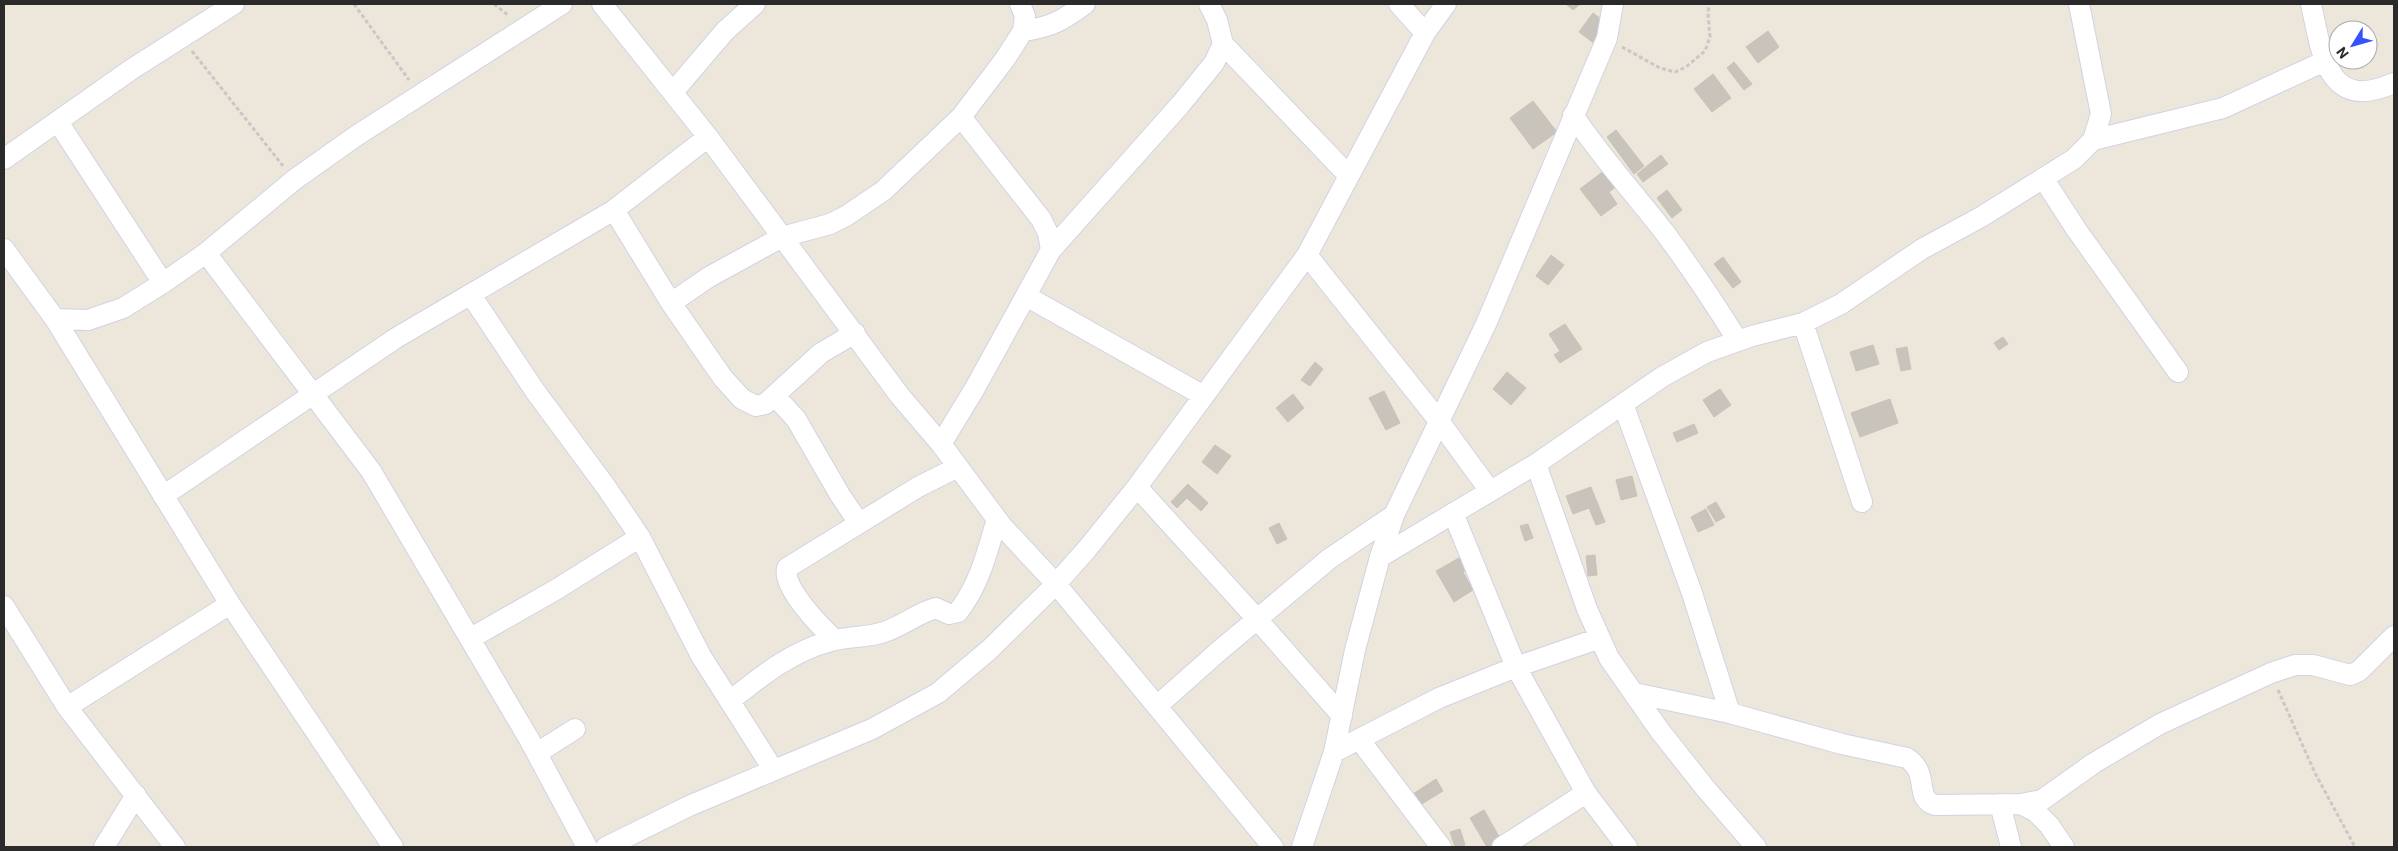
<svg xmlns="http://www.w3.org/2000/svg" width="2398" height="851" font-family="Roboto,sans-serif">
	<rect width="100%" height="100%" fill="#ede6db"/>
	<!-- building -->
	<path fill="#c8c3bb" stroke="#c9c2b5" d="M1566,4H1580L1573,10Z
		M1593,13L1609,25L1595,44L1579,32Z
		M1768,31L1779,47L1758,63L1746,47Z
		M1734,62L1752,84L1744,90L1727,68Z
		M1713,74L1731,98L1712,112L1694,89Z
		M1533,101L1557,132L1533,149L1510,118Z
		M1616,130L1644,166L1634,174L1607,137Z
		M1661,155L1668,164L1643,182L1637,174Z
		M1605,170L1617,186L1609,192L1617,204L1601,216L1580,189Z
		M1667,190L1682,210L1672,218L1657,198Z
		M1551,255L1564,265L1548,285L1536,276Z
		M1723,257L1741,282L1733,288L1714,264Z
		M1565,324L1582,349L1560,363L1554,355L1560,351L1549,334Z
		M2003,337L2008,344L1999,350L1994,343Z
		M1873,345L1879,364L1856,371L1850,352Z
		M1907,347L1911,369L1901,371L1896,349Z
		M1315,362L1323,369L1310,386L1301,380Z
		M1507,372L1526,388L1511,405L1493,389Z
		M1720,389L1731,405L1714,417L1703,400Z
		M1384,391L1400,423L1386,430L1369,398Z
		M1293,394L1304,408L1288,422L1276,408Z
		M1890,399L1898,423L1860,437L1851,413Z
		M1694,424L1698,433L1677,442L1673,433Z
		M1215,445L1231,456L1217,474L1202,462Z
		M1632,476L1637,496L1621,500L1616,480Z
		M1188,484L1208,503L1201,511L1187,498L1177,508L1171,502Z
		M1591,487L1605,522L1596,525L1589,508L1573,514L1566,496Z
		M1716,502L1725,517L1716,522L1707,507Z
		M1706,509L1714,525L1698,532L1691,517Z
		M1279,523L1287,539L1277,544L1269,528Z
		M1528,524L1533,538L1525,541L1520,526Z
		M1595,555L1597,575L1588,576L1586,556Z
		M1459,558L1466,570L1463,572L1473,590L1454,602L1436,571Z
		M1436,779L1443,791L1420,805L1413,794Z
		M1484,810L1501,840L1489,847H1487L1470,818Z
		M1460,829L1465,845L1455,847L1450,832Z"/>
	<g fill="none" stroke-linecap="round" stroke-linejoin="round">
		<!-- minor casing -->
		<g stroke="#d0d3e4" stroke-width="22">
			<path id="minor" d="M602,4L708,137L900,396L941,444L1002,526L1056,584L1273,847
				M1399,4L1425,33
				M2311,4C2322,54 2327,113 2394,83
				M1023,31C1051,27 1062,21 1085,4
				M1223,44L1349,176
				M673,92L725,31L755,4
				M1573,115C1601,157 1634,193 1665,233C1691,268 1715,304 1738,341
				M961,117L1041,219L1048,233L1051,250
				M58,122L163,283
				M2093,140L2223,108L2325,61
				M4,159L132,69L234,4
				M2043,178L2076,229L2178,372
				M614,210L671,303L723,378L742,399L756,406L765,404L821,353L855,333
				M4,249L55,319L230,604L393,847
				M206,253L371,471L529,739L587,847
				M1307,255L1439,421L1490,491
				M471,295L535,391L606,487L640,537L701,656L773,769
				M1026,296L1204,396
				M671,303L709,277L782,237L830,224L846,216L883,191L961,117L1005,59L1023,31L1025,16L1020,4
				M55,319L88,320L123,308L163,283L206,253L294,180L356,136L562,4
				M1803,323L1862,502
				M775,396L796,419L840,495L859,523
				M1623,404L1692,593L1730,713
				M941,444L975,388L1051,250L1180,105L1214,63L1223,44L1217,20L1209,4
				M1536,464L1587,609L1609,658L1660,731L1706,789L1756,847
				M1137,487L1257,619L1342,716
				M163,496L396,338L614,210L708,137
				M1453,513L1516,667L1586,793L1627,847
				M1380,557L1536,464L1662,377L1707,352L1752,336L1803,323L1841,304L1922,249L1981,217L2074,159L2093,140L2101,114L2079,4
				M4,606L67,707L175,847
				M471,638L557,589L640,537
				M835,640C821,627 782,588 787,568L918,487L958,467
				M1634,693L1730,713L1842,744L1907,758C1931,774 1913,798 1935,805L2021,804L2036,812L2049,825L2064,847
				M730,701C761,676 792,651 831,641C849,636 867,638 884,632C903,626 917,613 936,608L949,614L958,612C980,584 987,552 997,519
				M1157,706L1219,651L1329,559L1394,515
				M67,707L230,604
				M1359,739L1441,847
				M1334,752L1439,698L1516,667L1600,638
				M537,753L575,729
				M2000,804L2011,847
				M2021,804L2042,800L2094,763L2160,724L2271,673L2295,665H2313L2350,675L2359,671L2394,636
				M104,847L136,795
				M606,847L689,806L872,729L938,693L989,650L1056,584L1087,549L1137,487L1307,255L1425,33L1446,4
				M1302,847L1334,752L1355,650L1380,557L1394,515L1486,324L1607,38L1613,4
				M1502,847L1586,793"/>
		</g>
		<!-- path -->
		<path stroke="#c8c8c8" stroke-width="3" stroke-dasharray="4 2.5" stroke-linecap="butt" d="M354,4L409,80
			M494,4L509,16
			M1622,47L1660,68L1675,72L1686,67L1705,51L1710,37L1708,14L1709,4
			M192,51L283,166
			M2278,690L2315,773L2355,847"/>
		<!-- minor -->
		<use href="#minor" stroke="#fff" stroke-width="20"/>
	</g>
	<!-- border -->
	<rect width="2398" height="851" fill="none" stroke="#2a2a2a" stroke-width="10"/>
	<!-- north arrow -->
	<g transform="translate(2353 45) rotate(233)"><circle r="24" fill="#ffffff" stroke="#aaaaaa"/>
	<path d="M0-4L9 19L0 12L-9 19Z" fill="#3652ff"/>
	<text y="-8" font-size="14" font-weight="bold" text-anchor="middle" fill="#2a2a2a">N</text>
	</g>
</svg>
